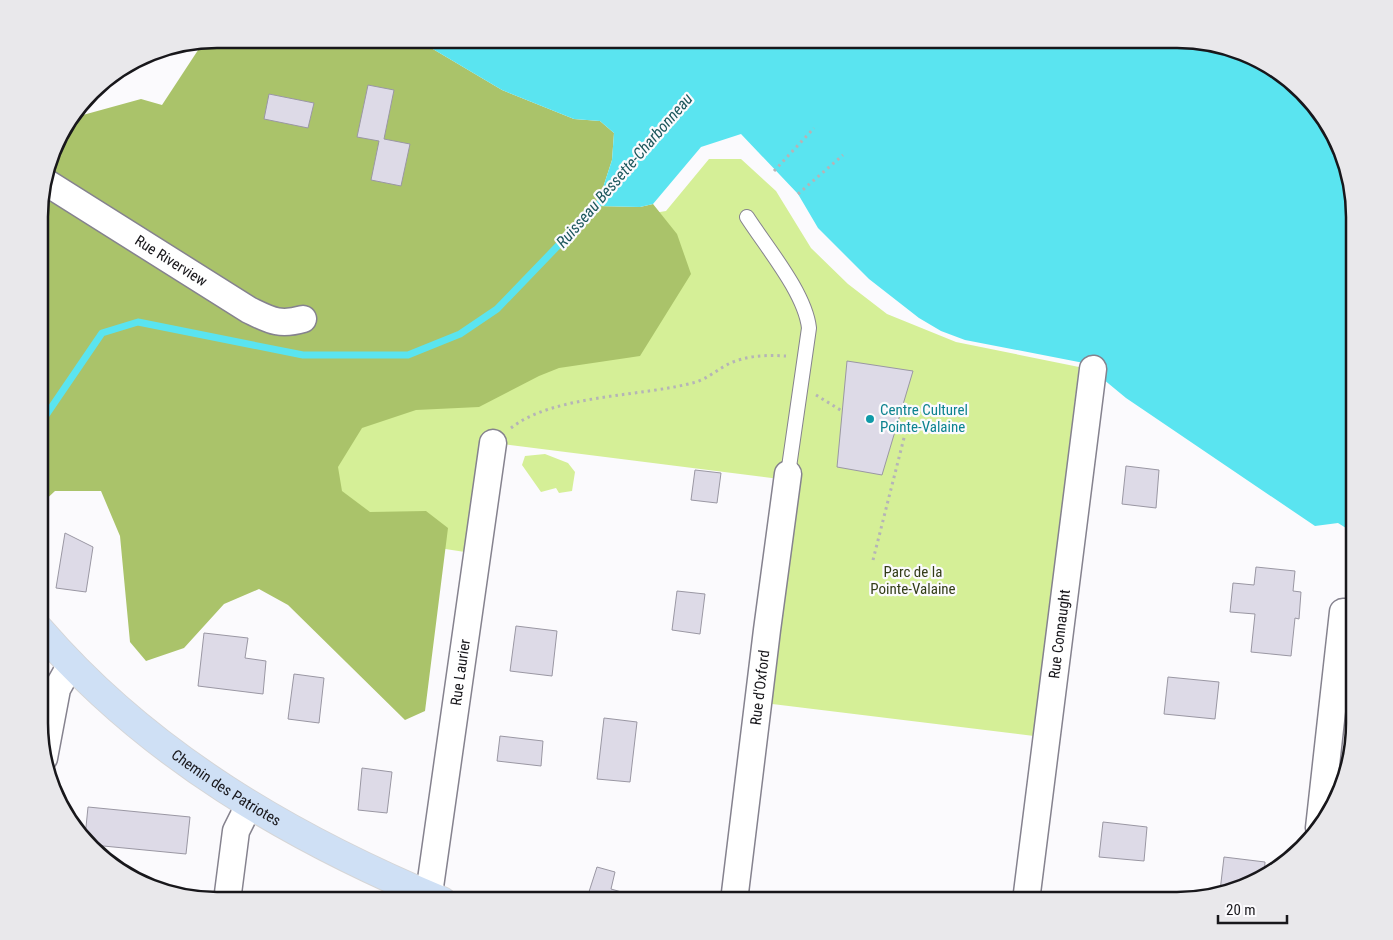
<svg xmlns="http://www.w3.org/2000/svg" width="1393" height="940" font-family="'Roboto Condensed',sans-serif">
	<rect width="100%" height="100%" fill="#fbfafd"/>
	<!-- green -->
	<path fill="#d5ef97" d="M709,159H741L776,191L811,248L848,284L887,314L956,342L1079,367L1034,736L756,702L787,480L494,443L478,554L341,533L306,524L340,368L604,221L666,211Z
		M545,454L568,463L575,472L572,491L559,493L556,488L541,492L522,465L525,456Z"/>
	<!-- forest -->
	<path fill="#aac36a" d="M217,39H416L502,90L574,119L600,121L614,133L612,160L597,206L640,207L653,204L677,234L691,274L640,356L559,368L539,376L479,407L416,410L362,428L338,467L342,491L370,512L426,511L448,528L425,711L405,720L288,605L259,589L224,604L184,648L146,661L130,642L120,536L101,491H55L40,505V194L57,138L72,118L141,99L162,105L204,41Z"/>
	<!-- water -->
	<path fill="#5ae4f0" d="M416,39H1177L1233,48L1275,69L1331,128L1354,205V533L1338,523L1315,526L1126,398L1103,379L1089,364L965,340L941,331L919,318L869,279L818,228L798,194L741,134L701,147L653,204L640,207L597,206L612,160L614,133L600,121L574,119L502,90Z"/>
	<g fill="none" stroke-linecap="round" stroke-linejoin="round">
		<!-- stream -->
		<path stroke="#5ae4f0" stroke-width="7" d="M40,424L102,333L138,322L303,355H408L460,334L497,309L603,199"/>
	</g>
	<!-- building -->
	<path fill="#dddae7" stroke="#9a97a3" d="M368,85L394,90L384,139L410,144L401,186L371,180L379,141L357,137Z
		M269,94L314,103L308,128L264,119Z
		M847,361L913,371L882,475L837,467Z
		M1126,466L1159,470L1156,508L1122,504Z
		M695,470L721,473L717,503L691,500Z
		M65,533L93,547L86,592L56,588Z
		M1256,567L1295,571L1293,591L1301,592L1299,619L1295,618L1291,656L1251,652L1255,614L1230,612L1233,583L1254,585Z
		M677,591L705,594L700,634L672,630Z
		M516,626L557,631L552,676L510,671Z
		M204,633L248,638L245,658L266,661L263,694L198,686Z
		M294,674L324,678L319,723L288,719Z
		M1168,677L1219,682L1215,719L1164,714Z
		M604,718L637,722L630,782L597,779Z
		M500,736L543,741L541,766L497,761Z
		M362,768L392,772L387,813L358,810Z
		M88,807L190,817L186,854L93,845L85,837Z
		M1103,822L1147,827L1144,861L1099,857Z
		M1224,857L1265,862L1264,878L1220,891Z
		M597,867L615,872L611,889L625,893L623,901H586Z
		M1093,892L1122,895L1121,901H1092Z
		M671,894L695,900L694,901H669Z"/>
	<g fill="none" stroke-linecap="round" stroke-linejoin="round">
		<!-- lane casing -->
		<g stroke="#85828e" stroke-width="16">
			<path id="lane" d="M747,217C767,248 805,293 809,328L788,474"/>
		</g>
		<!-- street casing -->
		<g stroke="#85828e" stroke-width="29">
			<g id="street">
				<path id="s1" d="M44,181L249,310C270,320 279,326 303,319"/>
				<path d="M44,758L57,689L71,664"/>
				<path d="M1319,828L1343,612"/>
				<path d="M227,901L236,831L249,805"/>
				<path id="s2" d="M428,901L493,443"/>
				<path id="s3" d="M734,901L767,630L788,474"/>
				<path id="s4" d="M1026,901L1093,369"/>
			</g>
		</g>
		<!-- primary casing -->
		<g stroke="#d5d5d6" stroke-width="30">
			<g id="primary">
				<path id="s5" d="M40,630C148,755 291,838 442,901"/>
			</g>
		</g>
		<!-- path -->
		<path stroke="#b5b4b7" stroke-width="3" stroke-dasharray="2.5 4" stroke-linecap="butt" d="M774,171L814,128
			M798,194L843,155
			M816,395L842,411
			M511,428C554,394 643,397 696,382C709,378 720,367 733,362C751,355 768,355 786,356
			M873,560L906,430L896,427"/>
		<!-- lane -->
		<use href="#lane" stroke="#fff" stroke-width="14"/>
		<!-- street -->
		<use href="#street" stroke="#fff" stroke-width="26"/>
		<!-- primary -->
		<use href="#primary" stroke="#cfe0f5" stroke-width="28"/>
	</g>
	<!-- markers -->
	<circle fill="#0f9aa8" stroke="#fbfafd" stroke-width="2" cx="870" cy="419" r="5"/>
	<g text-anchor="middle" stroke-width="4.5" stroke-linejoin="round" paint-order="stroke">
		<!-- street labels -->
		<g font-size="15" fill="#18171b" stroke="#fbfafd">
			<text dy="5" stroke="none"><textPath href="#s1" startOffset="150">Rue Riverview</textPath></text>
			<text dy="5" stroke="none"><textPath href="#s4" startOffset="269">Rue Connaught</textPath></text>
			<text dy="5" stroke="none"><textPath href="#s2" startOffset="231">Rue Laurier</textPath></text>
			<text dy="5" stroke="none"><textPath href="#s3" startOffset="215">Rue d'Oxford</textPath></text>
			<text dy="5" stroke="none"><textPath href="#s5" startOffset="245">Chemin des Patriotes</textPath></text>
		</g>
		<!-- culture labels -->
		<g font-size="15" fill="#0d838f" stroke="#fbfafd" text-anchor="start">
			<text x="880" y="415">Centre Culturel<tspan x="880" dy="17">Pointe-Valaine</tspan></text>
		</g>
		<!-- park labels -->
		<g font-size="15" fill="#333d18" stroke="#fbfafd">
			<text x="913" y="577">Parc de la<tspan x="913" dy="17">Pointe-Valaine</tspan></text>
		</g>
		<!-- water labels -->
		<g font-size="16" font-style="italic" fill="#1d575c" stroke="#fbfafd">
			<text transform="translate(624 170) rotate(-49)" y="6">Ruisseau Bessette-Charbonneau</text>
		</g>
	</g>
	<!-- crop -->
	<path d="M0 0H1393V940H0ZM217 48H1177A169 169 0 0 1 1346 217V723A169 169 0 0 1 1177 892H217A169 169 0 0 1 48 723V217A169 169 0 0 1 217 48Z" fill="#e9e8eb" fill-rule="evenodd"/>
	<path fill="none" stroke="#18171b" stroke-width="2.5" d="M217 48H1177A169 169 0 0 1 1346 217V723A169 169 0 0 1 1177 892H217A169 169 0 0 1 48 723V217A169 169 0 0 1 217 48Z"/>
	<!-- scale -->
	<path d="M1218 915v8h69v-8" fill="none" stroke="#18171b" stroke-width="2.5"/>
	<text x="1226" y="915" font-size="15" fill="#18171b" stroke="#fbfafd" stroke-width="4" paint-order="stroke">20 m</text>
</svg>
